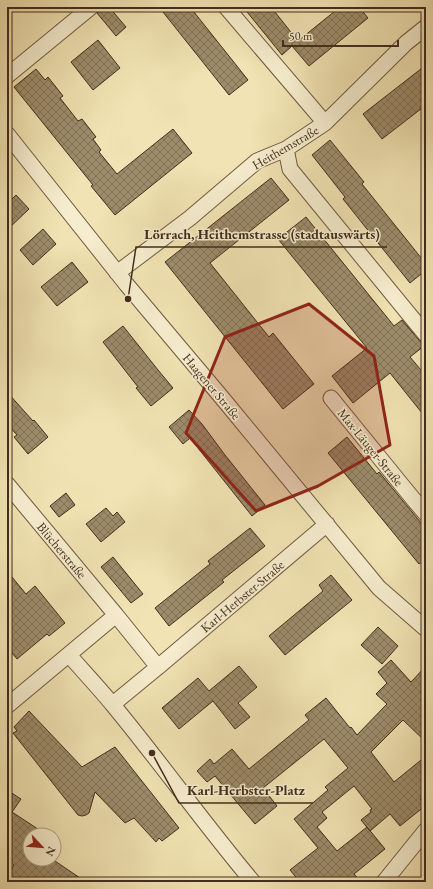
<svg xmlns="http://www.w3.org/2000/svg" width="433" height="889" font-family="'EB Garamond',serif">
	<defs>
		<pattern id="building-cross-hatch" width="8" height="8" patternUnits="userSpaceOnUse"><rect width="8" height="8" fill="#9d8c6b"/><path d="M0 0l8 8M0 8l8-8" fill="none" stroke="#827357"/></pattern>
	</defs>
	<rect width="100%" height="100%" fill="#f1e3b3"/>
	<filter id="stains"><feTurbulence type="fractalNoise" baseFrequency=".005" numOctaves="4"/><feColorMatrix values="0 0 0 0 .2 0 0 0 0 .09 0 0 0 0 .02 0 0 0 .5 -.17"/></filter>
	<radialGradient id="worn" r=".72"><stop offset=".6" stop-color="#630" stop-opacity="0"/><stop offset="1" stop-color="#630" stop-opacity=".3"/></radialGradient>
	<!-- building -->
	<path fill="url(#building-cross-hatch)" stroke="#422d1c" d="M100,7H109L126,27L116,36L97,13L99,11Z
		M159,7H190L248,80L229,95Z
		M243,7H271L298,41L340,7H359L368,18L309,66L292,46L282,55Z
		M98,40L120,68L93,90L71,62Z
		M426,65V105L382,139L363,114Z
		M36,69L45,80L48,77L63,96L60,98L78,121L82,119L96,137L93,139L101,150L99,152L117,174L173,129L192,153L115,215L91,186L93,185L14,87Z
		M330,140L364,182L362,184L426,264V270L410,283L343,199L345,197L312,155Z
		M271,178L289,200L210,263L269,337L273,333L314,384L283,409L165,262Z
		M16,195L29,209L7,230V204Z
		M306,217L394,326L402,320L424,346L410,357L426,376V418L390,373L353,403L332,376L367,348L278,239Z
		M43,229L56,244L33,265L20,250Z
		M72,262L88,282L57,306L41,287Z
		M123,326L158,370L173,388L151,406L136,388L138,387L103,342Z
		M7,392L33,421L34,420L48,437L28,454L14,437L17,435L7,424Z
		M189,410L202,424L225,455L265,505L252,516L190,438L183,444L169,427Z
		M347,437L377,474L379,472L426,529V559L419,564L328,453Z
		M66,493L75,505L59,517L50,506Z
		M106,508L113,516L117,512L125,522L101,542L86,524Z
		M250,528L265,546L222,580L224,582L169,626L155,608L210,564L208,561Z
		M113,557L143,594L131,603L101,567Z
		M7,571L26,594L35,586L65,623L49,636L47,634L17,659L7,647Z
		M331,575L352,600L285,655L269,636L323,591L319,585Z
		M378,627L398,646L382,664L361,645Z
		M391,660L411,682L426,666V742L403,720L371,752L394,782L426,756V794L420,799L425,806L400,826L390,814L370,831L361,820L371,812L370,810L372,809L354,786L322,812L327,818L317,827L337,851L367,827L385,849L354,874L361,882H300L290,870L318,848L294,819L328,790L325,787L348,768L324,739L263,788L277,806L255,824L215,776L207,782L197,771L210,759L214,764L232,749L249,769L309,720L305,715L326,698L350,728L351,727L357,735L387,704L376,694L387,683L378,672Z
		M239,666L257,687L238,703L250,717L235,729L213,701L179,729L162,708L198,678L209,691Z
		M29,711L82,767L115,747L179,828L162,841L159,838L156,842L134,818L125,823L95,792L89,813L86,815L82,816L78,815L13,733L17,731L14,727Z
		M7,790L21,799L12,812L47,835H30V859H52L86,882H16L7,876L14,865L7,860Z"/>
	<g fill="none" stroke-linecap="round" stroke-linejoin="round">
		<!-- minor casing -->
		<g stroke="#6e5a42" stroke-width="17">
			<path id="minor" d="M226,7L325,123
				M7,76L91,7
				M7,134L127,285L223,399L379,588L426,629
				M286,149L290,169L426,335
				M117,273L190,218L257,161L286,149L325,123L406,43L426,27
				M331,398L414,500L426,514
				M7,484L116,615
				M69,655C84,672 99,688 113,705C161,763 205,825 253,882
				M158,667L327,524
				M7,706L116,615L158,667L113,704
				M384,882L426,830"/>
		</g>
		<!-- minor -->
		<use href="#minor" stroke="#f6edce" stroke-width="15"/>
	</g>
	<!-- marked area -->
	<path fill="#8f2418" fill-opacity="0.2" stroke="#8f2418" stroke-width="3" stroke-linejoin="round" d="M309,304L374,356L390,445L318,486L256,511L186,433L225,337Z"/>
	<g text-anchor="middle" stroke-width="3" stroke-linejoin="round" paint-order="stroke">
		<!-- street labels -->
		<g font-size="13" fill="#422d1c" stroke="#f6edce">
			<text transform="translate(285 147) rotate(-30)" y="5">Heithemstraße</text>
			<text transform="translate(212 386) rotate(50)" y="5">Haagener Straße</text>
			<text transform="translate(371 447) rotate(51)" y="5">Max-Läuger-Straße</text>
			<text transform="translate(62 550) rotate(50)" y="5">Blücherstraße</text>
			<text transform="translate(242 596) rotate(-40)" y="5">Karl-Herbster-Straße</text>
		</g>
	</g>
	<!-- callouts -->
	<path fill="none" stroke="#422d1c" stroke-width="1.5" d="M128 299L136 247H387M152 753L179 803H313"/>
	<g fill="#422d1c" stroke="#f6edce" stroke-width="1.5">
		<circle cx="128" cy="299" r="4"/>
		<circle cx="152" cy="753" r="4"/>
	</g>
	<g font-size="14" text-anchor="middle" font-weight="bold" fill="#422d1c" stroke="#f6edce" stroke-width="3" stroke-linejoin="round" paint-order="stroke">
		<text x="262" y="239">Lörrach, Heithemstrasse (stadtauswärts)</text>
		<text x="246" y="795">Karl-Herbster-Platz</text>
	</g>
	<!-- margin -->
	<rect width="433" height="889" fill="none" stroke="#f1e3b3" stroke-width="24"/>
	<rect x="8" y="8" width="417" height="873" fill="none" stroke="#422d1c" stroke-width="2"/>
	<rect x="12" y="12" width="409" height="865" fill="none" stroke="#422d1c"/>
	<!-- north arrow -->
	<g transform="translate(42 847) rotate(116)"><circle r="19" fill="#f6edce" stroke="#aea087"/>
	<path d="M0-3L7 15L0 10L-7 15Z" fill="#8f2418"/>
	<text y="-6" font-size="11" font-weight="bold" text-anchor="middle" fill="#422d1c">N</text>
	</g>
	<!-- scale -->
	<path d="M283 40v6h115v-6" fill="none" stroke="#422d1c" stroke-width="2"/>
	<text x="289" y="40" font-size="12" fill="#422d1c" stroke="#f6edce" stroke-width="3" paint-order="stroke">50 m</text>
	<rect width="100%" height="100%" filter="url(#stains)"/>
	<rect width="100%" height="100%" fill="url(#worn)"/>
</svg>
